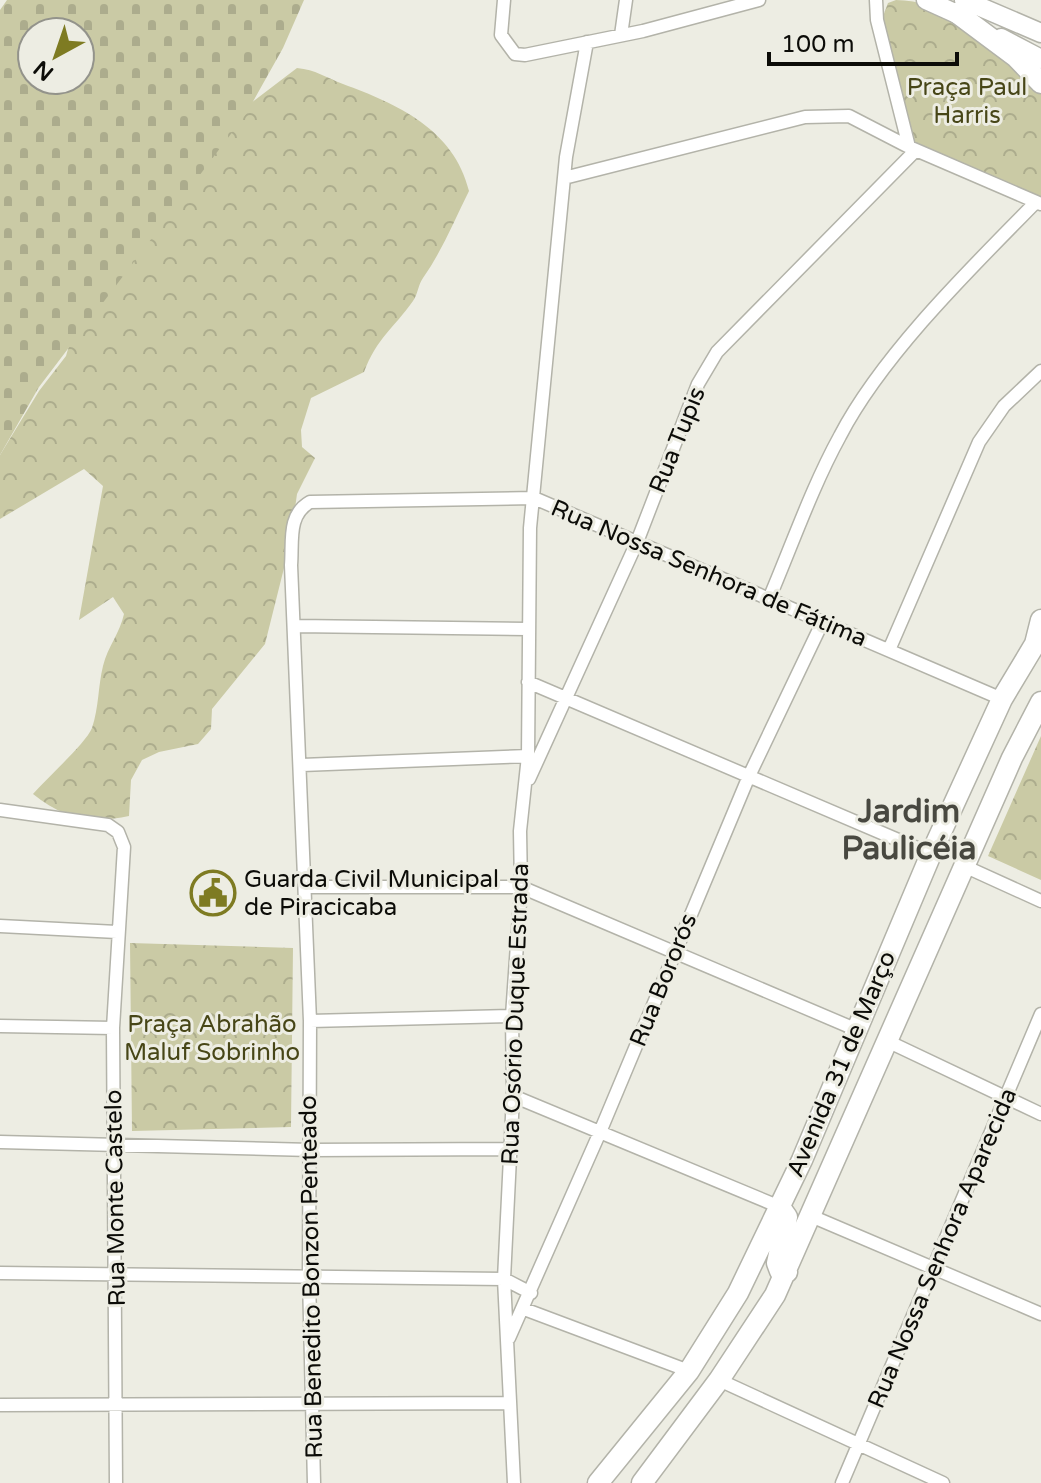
<svg xmlns="http://www.w3.org/2000/svg" width="1041" height="1483" font-family="'Varela Round',sans-serif">
	<defs>
		<pattern id="forest-crowns" width="20" height="18" patternUnits="userSpaceOnUse" patternTransform="scale(2)"><rect width="20" height="18" fill="#cacaa5"/><path d="M2 6a3 3 0 1 1 6 0M12 15a3 3 0 1 1 6 0" fill="none" stroke="#acac8d"/></pattern>
		<pattern id="cemetery-stones" width="16" height="16" patternUnits="userSpaceOnUse" patternTransform="scale(2)"><rect width="16" height="16" fill="#cacaa5"/><path d="M2 7V4a2 2 0 0 1 4 0v3zM10 15v-3a2 2 0 0 1 4 0v3z" fill="#acac8d"/></pattern>
	</defs>
	<rect width="100%" height="100%" fill="#edede3"/>
	<!-- forest -->
	<path fill="url(#forest-crowns)" d="M896,0C953,0 1005,54 1041,93V197L915,143L882,19L888,3Z
		M297,68C316,70 325,77 343,84C397,104 454,129 469,191C454,221 442,251 423,278C418,285 418,294 413,301C393,329 377,338 364,372L311,398L301,430L302,447L315,458L297,494L290,544L265,644L212,709L211,729L198,744L159,752L142,760L131,780L129,816C92,824 62,818 33,794C47,778 86,743 92,728C99,707 98,686 103,666C108,646 120,633 124,614L113,597L79,620L103,486L84,469L0,519V455L39,391L66,356L72,335L247,106Z
		M1041,736V880L988,856Z
		M130,943L293,948L291,1127L132,1131Z"/>
	<!-- cemetery -->
	<path fill="url(#cemetery-stones)" fill-rule="evenodd" d="M7,0H304L283,48L246,114L39,387L0,455V10ZM32,32H80V80H32Z"/>
	<g fill="none" stroke-linecap="round" stroke-linejoin="round">
		<!-- minor casing -->
		<g stroke="#b3b3a9" stroke-width="15">
			<path id="minor" d="M504,0L501,35L515,54L525,55L643,31L759,0
				M876,0L877,20L909,147
				M621,35L626,0
				M564,178L805,117L849,116L909,147L1041,204
				M769,599C792,545 812,487 840,436C882,355 972,267 1036,202
				M296,626L527,629
				M889,650L979,442L1004,406L1041,371
				M528,682L931,854
				M302,765L528,756
				M529,779L637,542L698,384L717,352L916,150
				M0,810L108,825L118,832L124,847L113,1028L116,1483
				M964,866L1041,901
				M305,887H521L855,1029
				M0,926L117,932
				M310,1021L512,1016
				M0,1026L113,1028
				M887,1041L1041,1114
				M513,1096L780,1207
				M0,1142L311,1150L511,1149
				M811,1216L1041,1314
				M0,1273L504,1279L531,1293
				M524,1309L689,1371
				M509,1338L600,1132L749,776L823,621
				M719,1380L943,1483
				M0,1405L509,1403
				M314,1483L309,1278L310,1021L291,565C293,542 287,515 310,502L534,498L1002,699
				M514,1483L504,1279L513,1096L512,1016L521,887L520,831L528,756L530,528L566,157L587,42
				M842,1483L1041,1014"/>
		</g>
		<!-- secondary casing -->
		<g stroke="#b3b3a9" stroke-width="21">
			<path id="secondary" d="M926,0L968,19
				M964,0L1041,33
				M1001,38L1041,59"/>
		</g>
		<!-- primary casing -->
		<g stroke="#b3b3a9" stroke-width="23">
			<path id="primary" d="M957,13L1016,57L1041,83
				M780,1207L787,1217L777,1263L780,1271L787,1272
				M598,1483L689,1371L738,1293L802,1160L931,854L1002,699L1035,644L1041,620
				M642,1483L719,1380L775,1295L1012,758L1041,702"/>
		</g>
		<!-- minor -->
		<use href="#minor" stroke="#fff" stroke-width="12"/>
		<!-- secondary -->
		<use href="#secondary" stroke="#fff" stroke-width="18"/>
		<!-- primary -->
		<use href="#primary" stroke="#fff" stroke-width="20"/>
	</g>
	<!-- icons -->
	<defs>
		<g id="civic-ring" transform="scale(2.3)"><circle r="9.5" fill="#edede3" stroke="#7e7b22" stroke-width="1.5"/><path d="M-.6-6.5H3V-4.5H.6V-3L4-1V1h2V6H-6V1h2V-1L-.6-3ZM-1.2 2.5V6h2.4V2.5Z" fill="#7e7b22"/></g>
	</defs>
	<g fill-rule="evenodd">
		<use href="#civic-ring" x="213" y="893"/>
	</g>
	<g text-anchor="middle" stroke-width="6" stroke-linejoin="round" paint-order="stroke">
		<!-- park labels -->
		<g font-size="24" fill="#474617" stroke="#edede3">
			<text x="967" y="95">Praça Paul<tspan x="967" dy="28">Harris</tspan></text>
			<text x="212" y="1032">Praça Abrahão<tspan x="212" dy="28">Maluf Sobrinho</tspan></text>
		</g>
		<!-- street labels -->
		<g font-size="24" fill="#0c0c08" stroke="#edede3">
			<text transform="translate(677 440) rotate(-68)" y="8">Rua Tupis</text>
			<text transform="translate(709 573) rotate(23)" y="8">Rua Nossa Senhora de Fátima</text>
			<text transform="translate(663 980) rotate(-68)" y="8">Rua Bororós</text>
			<text transform="translate(515 1014) rotate(-88)" y="8">Rua Osório Duque Estrada</text>
			<text transform="translate(841 1064) rotate(-67)" y="8">Avenida 31 de Março</text>
			<text transform="translate(115 1198) rotate(-91)" y="8">Rua Monte Castelo</text>
			<text transform="translate(942 1248) rotate(-67)" y="8">Rua Nossa Senhora Aparecida</text>
			<text transform="translate(311 1277) rotate(-91)" y="8">Rua Benedito Bonzon Penteado</text>
		</g>
		<!-- poi labels -->
		<g font-size="24" fill="#0c0c08" stroke="#edede3" text-anchor="start">
			<text x="244" y="887">Guarda Civil Municipal<tspan x="244" dy="28">de Piracicaba</tspan></text>
		</g>
		<!-- district labels -->
		<g font-size="32" font-weight="bold" fill="#484840" stroke="#edede3">
			<text x="909" y="822">Jardim<tspan x="909" dy="37">Paulicéia</tspan></text>
		</g>
	</g>
	<!-- north arrow -->
	<g transform="translate(56 56) rotate(220)"><circle r="38" fill="#edede3" stroke="#93938b" stroke-width="2"/>
	<path d="M0-6L14 30L0 20L-14 30Z" fill="#7e7b22"/>
	<text y="-12" font-size="22" font-weight="bold" text-anchor="middle" fill="#0c0c08">N</text>
	</g>
	<!-- scale -->
	<path d="M769 52v12h188v-12" fill="none" stroke="#0c0c08" stroke-width="4"/>
	<text x="781" y="52" font-size="24" fill="#0c0c08" stroke="#edede3" stroke-width="6" paint-order="stroke">100 m</text>
</svg>
